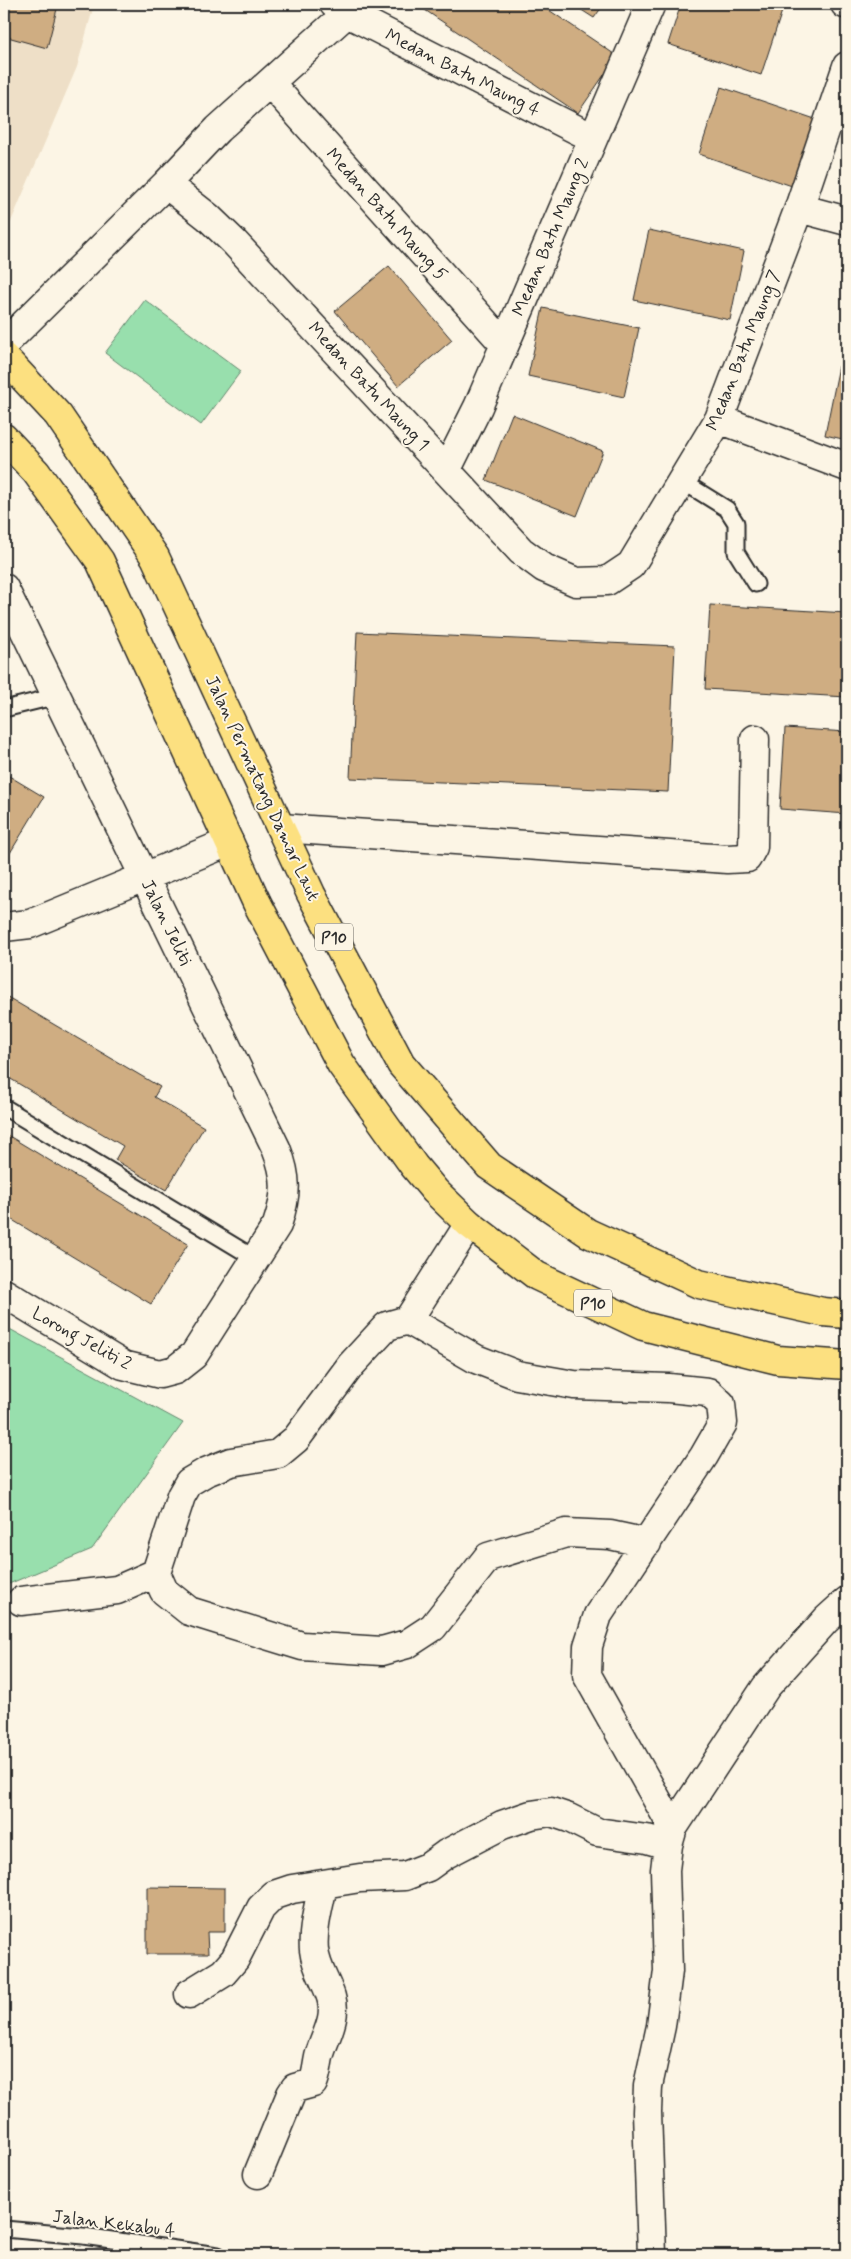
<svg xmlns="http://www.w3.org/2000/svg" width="851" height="2259" font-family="Mynerve,sans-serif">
	<rect width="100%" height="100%" fill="#fcf5e5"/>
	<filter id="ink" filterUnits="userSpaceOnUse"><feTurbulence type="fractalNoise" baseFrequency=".02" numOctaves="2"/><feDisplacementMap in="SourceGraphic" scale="10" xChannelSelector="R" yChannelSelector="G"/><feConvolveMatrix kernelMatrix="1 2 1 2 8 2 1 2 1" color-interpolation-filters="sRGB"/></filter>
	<g filter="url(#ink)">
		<!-- built -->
		<path fill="#eedfc7" d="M4,4L94,5L77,67L4,238Z"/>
		<!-- green -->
		<path fill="#98dfad" stroke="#62856c" d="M145,300L241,371L201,425L105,353Z
			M4,1326L183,1423L92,1549L4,1586Z"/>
		<!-- building -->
		<path fill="#cfad82" stroke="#2b2b2b" d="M4,4L58,5L47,48L4,36Z
			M416,4H540L617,56L578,113Z
			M572,4H604L594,18Z
			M681,4H770L783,8L761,75L668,44Z
			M721,87L815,119L792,186L699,154Z
			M649,230L744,251L730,320L634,300Z
			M389,266L452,340L398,386L335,311Z
			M543,308L639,328L624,397L528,376Z
			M839,366L847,368V440L825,435Z
			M512,414L603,451L577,516L486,480Z
			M710,605L847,613V697L705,689Z
			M357,632L675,646L668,792L350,778Z
			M785,728L847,732V814L780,809Z
			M4,773L44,797L10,853L4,850Z
			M4,995L160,1087L154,1097L204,1127L166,1190L115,1160L123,1146L4,1075Z
			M4,1133L188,1244L151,1304L4,1215Z
			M147,1887L225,1888V1932H207L208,1954H147Z"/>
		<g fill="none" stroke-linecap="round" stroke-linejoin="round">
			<!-- lane casing -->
			<g stroke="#2b2b2b" stroke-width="19">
				<path id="lane" d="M682,481L727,509L736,523V552L756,584
					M4,709L57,696
					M4,1107L256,1259
					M4,2229L83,2236L218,2255"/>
			</g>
			<!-- street casing -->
			<g stroke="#2b2b2b" stroke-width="31">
				<path id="street" d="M334,4L347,13L593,138
					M845,4H847
					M270,83L504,344
					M166,184L208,217L234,242L521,551L544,568L576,582L607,581L631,565L719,419L799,208L847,66
					M799,208L847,221
					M4,344L166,184L218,129L347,13
					M719,419L847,467
					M447,469L478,407L651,4
					M4,588L276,1148C288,1178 287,1195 277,1225L194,1355L175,1370L160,1374L123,1365L4,1293
					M281,828L727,859L747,858L753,847L755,739
					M4,927L30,924L229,842
					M408,1320L476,1359L517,1375L574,1385L669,1388L708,1392L721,1404L723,1423L704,1456L598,1615L588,1646L587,1675L673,1828L668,1845L665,1870L668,1971L661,2026L648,2086L647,2112L652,2255
					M156,1573L164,1591L189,1611L302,1646L382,1651L407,1644L433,1627L488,1557L566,1533L610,1535L647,1543
					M21,1601L117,1590L156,1573L181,1496L189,1482L206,1472L231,1462L278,1454L296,1439L351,1365L387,1326L408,1320L469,1224
					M673,1828L766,1687L826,1620L847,1601
					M189,1994L223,1973L235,1959L261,1908L274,1895L292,1889L360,1878L405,1876L428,1867L446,1854L502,1825L531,1815L551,1812L569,1818L597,1832L647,1839L668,1845
					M258,2174L291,2094L295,2088L313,2083C317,2074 317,2066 319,2057C324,2037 338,2019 331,1997C326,1981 316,1968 314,1950C312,1929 319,1906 323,1885"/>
			</g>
			<!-- highway casing -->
			<g stroke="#2b2b2b" stroke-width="31">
				<path id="highway" d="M4,357L58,415L155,557L311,894L401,1064L489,1166L588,1233L699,1284L823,1312L847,1314
					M4,438L36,472L100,561L257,903L341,1064L414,1166L435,1191L469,1224L537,1276L643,1326L778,1360L847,1365"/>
			</g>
			<!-- lane -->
			<use href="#lane" stroke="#fcf5e5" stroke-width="15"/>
			<!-- street -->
			<use href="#street" stroke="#fcf5e5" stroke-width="28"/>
			<!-- highway -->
			<use href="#highway" stroke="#fce080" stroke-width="28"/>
		</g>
	</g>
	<g text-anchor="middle" stroke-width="4" stroke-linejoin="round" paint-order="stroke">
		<!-- shield labels -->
		<g fill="#fcf5e5" stroke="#6a6863" stroke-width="1">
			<rect x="315" y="923.5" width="38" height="27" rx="4"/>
			<rect x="574" y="1289.5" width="38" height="27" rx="4"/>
		</g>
		<g font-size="16" font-weight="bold" fill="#2b2b2b">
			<text x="334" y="943">P10</text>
			<text x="593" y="1309">P10</text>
		</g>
		<!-- street labels -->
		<g font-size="18" fill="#2b2b2b" stroke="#fcf5e5">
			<text transform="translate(463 72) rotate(27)" y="6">Medan Batu Maung 4</text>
			<text transform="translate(387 214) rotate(48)" y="6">Medan Batu Maung 5</text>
			<text transform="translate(550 237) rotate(-67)" y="6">Medan Batu Maung 2</text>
			<text transform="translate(743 350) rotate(-68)" y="6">Medan Batu Maung 7</text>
			<text transform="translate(369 386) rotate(47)" y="6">Medan Batu Maung 1</text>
			<text transform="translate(263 788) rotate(65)" y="6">Jalan Permatang Damar Laut</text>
			<text transform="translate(167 922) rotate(64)" y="6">Jalan Jeliti</text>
			<text transform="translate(82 1338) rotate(29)" y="6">Lorong Jeliti 2</text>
			<text transform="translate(114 2223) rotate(7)" y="6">Jalan Kekabu 4</text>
		</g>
	</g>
	<!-- margin -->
	<rect width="851" height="2259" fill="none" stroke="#fcf5e5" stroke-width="20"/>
	<rect x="10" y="10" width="831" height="2239" fill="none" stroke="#2b2b2b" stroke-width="2" filter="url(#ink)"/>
</svg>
